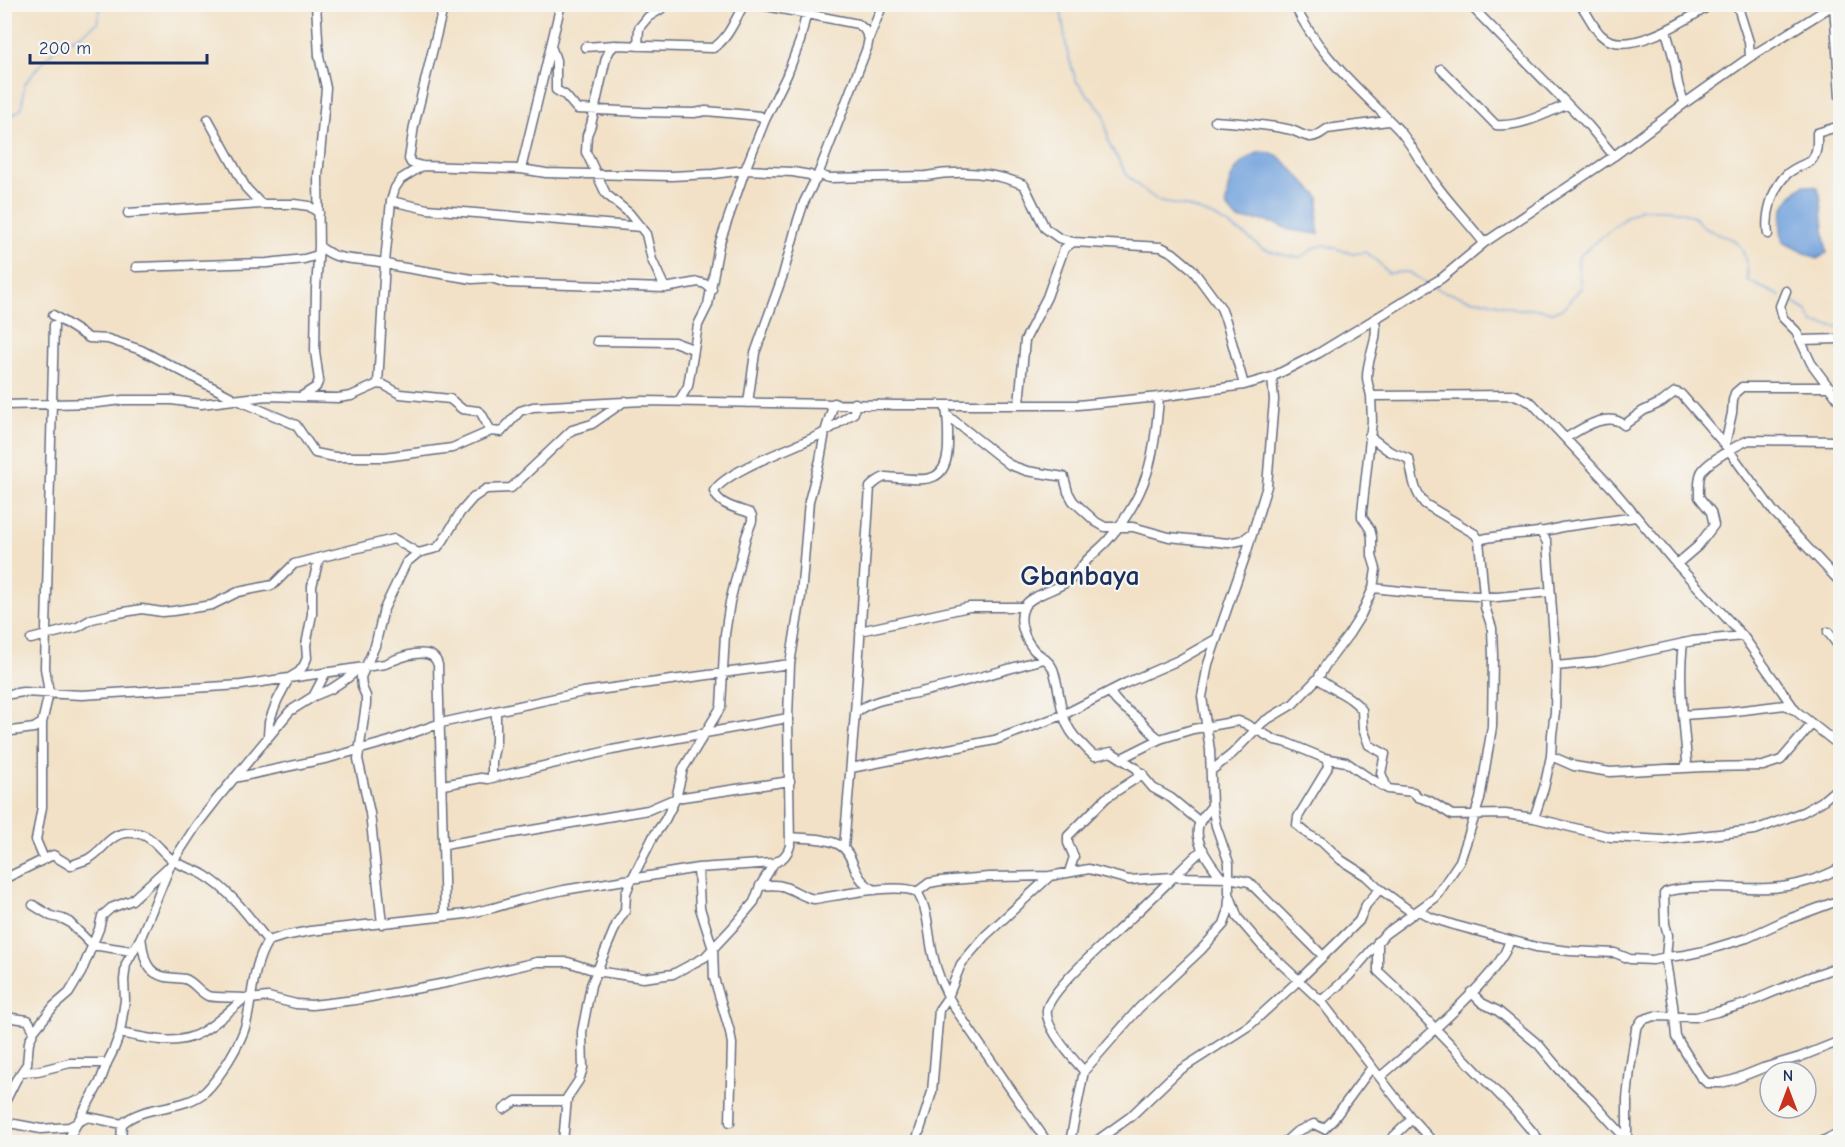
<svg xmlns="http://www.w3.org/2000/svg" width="1845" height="1147" font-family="'Comic Neue',sans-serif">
	<rect width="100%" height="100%" fill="#f6f6f2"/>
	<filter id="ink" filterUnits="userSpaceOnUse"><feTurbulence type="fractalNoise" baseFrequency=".0167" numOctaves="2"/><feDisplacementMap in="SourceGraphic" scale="12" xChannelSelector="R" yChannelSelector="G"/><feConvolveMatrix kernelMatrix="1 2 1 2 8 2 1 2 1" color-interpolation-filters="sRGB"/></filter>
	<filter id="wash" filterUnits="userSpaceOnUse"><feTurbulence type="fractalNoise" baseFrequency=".008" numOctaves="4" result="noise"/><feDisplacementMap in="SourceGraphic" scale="24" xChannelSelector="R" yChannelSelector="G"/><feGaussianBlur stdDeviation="1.35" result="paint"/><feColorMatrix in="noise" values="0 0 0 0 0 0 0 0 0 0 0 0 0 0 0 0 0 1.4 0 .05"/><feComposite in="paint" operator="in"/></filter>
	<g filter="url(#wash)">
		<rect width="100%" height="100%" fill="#f2e1c6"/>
		<!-- water -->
		<path fill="#73a3dd" stroke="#47699e" stroke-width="1.5" d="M1260,152L1272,153L1283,160L1319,197C1321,211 1314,217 1319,234L1290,230L1277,224L1260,220H1238L1226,206C1227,180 1234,162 1260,152Z
			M1803,185L1817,187L1820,195L1827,253L1817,259L1783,242C1777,217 1783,201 1803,185Z"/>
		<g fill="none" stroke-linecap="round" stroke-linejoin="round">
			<!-- stream -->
			<path stroke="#73a3dd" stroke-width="1.5" d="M1060,4L1067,51L1076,81L1104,114L1109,144L1127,175L1142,189L1160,202L1186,206L1215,217L1245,235L1263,249L1288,256L1301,257L1316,247L1325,245L1353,254L1365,252L1378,262L1388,273L1408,272L1426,283
				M4,127L9,118L22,108L24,85L39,66L56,48L85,32L97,23L101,4
				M1433,287L1439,290L1473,300L1487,301L1517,309H1538L1552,312L1562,309L1581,288L1578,264L1579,256L1625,218L1641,209L1680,211L1695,218L1704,228L1734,240L1742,249L1747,266L1748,281L1780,296
				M1788,299L1807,311L1813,323L1840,327"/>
		</g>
	</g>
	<g filter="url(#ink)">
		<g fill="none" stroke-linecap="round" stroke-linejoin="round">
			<!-- minor casing -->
			<g stroke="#666d82" stroke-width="11">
				<path id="minor" d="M444,4L414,126L409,159L411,163L422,166L521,169L546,173L671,176L713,174L745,170L793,172L810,175L816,180
					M755,4L858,24L864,29L869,38
					M1294,4C1319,57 1360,89 1399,130C1413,146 1422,166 1435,183C1450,204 1469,223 1484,243
					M1469,4L1588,125L1614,156
					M1580,4C1588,14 1593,27 1601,35C1626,60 1689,18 1712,4
					M1737,4L1749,42L1750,57
					M1834,5L1840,97
					M1666,31C1669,42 1673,54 1675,65C1677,79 1678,90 1685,103
					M551,46L556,60V90L565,95L577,109L642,112L694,113L706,111L760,116L765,120
					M638,46L639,28L648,17L661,9
					M585,47L615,45
					M1441,69L1496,125C1520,127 1545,114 1566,105
					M208,119L246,188L261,204
					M1215,121C1240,123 1263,124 1287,129C1295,130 1302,136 1310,137C1317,137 1321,133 1327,129L1388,121
					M521,169L561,4
					M819,172L822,176L829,178L926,176C958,170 994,172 1024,185L1045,228L1059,238L1073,242L1161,247L1173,253L1192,269L1221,308L1226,321L1244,385
					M391,201L427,209L641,227
					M128,213L261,204H294L309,206L319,213
					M1768,234C1765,215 1772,189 1786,175C1793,168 1803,165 1811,161C1818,153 1817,143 1817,133L1840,126
					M319,246C324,250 330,254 336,256C355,262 376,258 394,266L472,279L491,278L507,283L665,288L698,282L705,284L712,289
					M136,267L267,263L304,259L318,255
					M665,288L652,260L646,234L629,213L606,194L586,152L587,135L591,125L606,58L610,50L615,45L713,48C728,39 735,20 744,4
					M1786,291L1780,306L1783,318L1796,331L1811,363L1840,402
					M53,315L89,338L108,339L141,350L235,399L296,425L315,453L335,457H385L452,448L491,431L501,432L520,411L533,407L642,401L896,405H1078L1159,397L1244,385L1272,377L1319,353L1442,278L1484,243L1614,156L1685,103L1750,57L1835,4
					M1375,320C1379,341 1367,357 1367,377C1367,383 1370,390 1371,396L1515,395L1532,403L1613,489L1672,559L1743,636L1796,711L1840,746
					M1801,340L1840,339
					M597,341L674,342L693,349
					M1272,377L1274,400L1267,486L1246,554L1208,664L1202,697L1210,750L1212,806L1216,826L1229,863V893L1238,918L1262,946L1321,1001L1412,1119L1433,1142
					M378,384L385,262L391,201L395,188L401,179L422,166
					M302,396L316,387L319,380L315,351L316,289L319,246L318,177L326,88L319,56L316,4
					M1371,396L1372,421L1362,512V517L1370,529L1372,537V556L1376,569L1373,588
					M1159,397C1155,456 1148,494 1108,540C1102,547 1095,552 1088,559C1082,565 1077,574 1070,580C1059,589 1030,595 1024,607C1017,621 1025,640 1034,650C1040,656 1050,661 1053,669C1062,694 1058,722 1079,741C1085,746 1088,752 1095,756L1111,752L1136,768L1153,788L1171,798L1200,822
					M679,401L688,386L698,325L708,305L719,245L745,170L765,120L787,75L800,41L806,15
					M748,403L755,353L783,275L798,220L804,202L819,172L867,48L869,38L883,4
					M1019,404L1025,340L1047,297L1064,249L1073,242
					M4,405L97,403L123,400H172L201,404L266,396L338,398L351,396L378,384L384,385L400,394L450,399L462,409L478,411L481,413L491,431
					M948,416L1010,465L1027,471L1064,477L1068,492L1073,501L1096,522L1105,527H1133L1169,537L1228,543L1243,540L1252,533
					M1566,438C1581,429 1608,410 1624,425L1643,411L1662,402L1675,392L1681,394L1725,445L1774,512L1840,582
					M1725,445L1732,413L1733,400L1735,393L1742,387H1830
					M1479,540C1506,532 1535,536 1562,527L1636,517
					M1677,564L1698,546L1714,525L1711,512L1699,497C1699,489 1698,480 1701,473C1705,463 1739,444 1749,440L1840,441
					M860,631L969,607H1024
					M1828,632L1840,648
					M31,639L78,627L92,619L113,614L142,609L162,612L173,611L212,605L238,592L273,585L294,564L394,539L418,553
					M1683,643C1678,682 1684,722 1687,761L1685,768
					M1556,666L1597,662L1693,641L1743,636
					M1318,678C1332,691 1350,694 1362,710L1363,729L1369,745L1385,754L1381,773L1387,788
					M1110,691C1116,706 1131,711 1142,722C1148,729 1152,734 1160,739
					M4,695L23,692L82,695L241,685L385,664C398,658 433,643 438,665L445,916
					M314,695L326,672
					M855,713C873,698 900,697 921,692C963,683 1003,670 1044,659
					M1683,715L1727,712L1785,705L1792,709
					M42,723V807L36,840L44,859
					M4,732L34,728L42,723L49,693L45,668L54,325
					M268,735L269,722L277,701L289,678L299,672L304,665L307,658L306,645L312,614V586L319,559
					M1551,756L1574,766L1610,772L1703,767L1763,766L1781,760L1812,724
					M1122,758L1160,739L1193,729L1238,721L1244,723L1275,740L1285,742L1324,758L1346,762L1366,776L1388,789L1413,792L1418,797L1430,801L1452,815L1505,814L1534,818L1611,837L1664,840L1755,830L1803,812L1821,802L1840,786
					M1326,758L1328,765L1327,769L1298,817L1297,825L1309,835L1322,842L1341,860L1366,876L1380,889L1414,914
					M851,768L995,740L1063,715L1126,683L1179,660L1216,639
					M1212,770L1232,754L1263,722L1293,704L1318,678L1325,666L1349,634L1361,615L1373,588L1420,593L1497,597L1550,592
					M492,777V761L496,742V711
					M234,778L329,758L390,741L441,723L583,692L790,664
					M443,785L481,778L488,779L612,750L788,718
					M1212,806C1208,811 1203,816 1200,822C1191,839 1210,863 1220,876
					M1534,818L1544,788L1551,756L1552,734L1555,712L1556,666L1547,542L1540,531
					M790,837C806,839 827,837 841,846C856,856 851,879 875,890
					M444,845L648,810L676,798L790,781
					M844,848L855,713L870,487C875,483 879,478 886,477C890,477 895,478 900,478C928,481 947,482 948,446C948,432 949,419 945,405
					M698,868L700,908L713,949L714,978L730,1032L732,1044L730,1122
					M1069,872L1074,857L1068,843V836L1106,798L1143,774
					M4,879L53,855L71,866C77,862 82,862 88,859C106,849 109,831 134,833C153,834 160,852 174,861C183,867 195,869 204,875C230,890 249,917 268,941
					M760,886C769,885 777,884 785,887C796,891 803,897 814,899C837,896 897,882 917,892C929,910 928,934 933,955C937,975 944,990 954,1007L1047,1142
					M917,892L929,883L940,881L989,877L1050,876L1089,869L1129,880L1173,877L1229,878L1249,882L1323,956
					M1840,900L1786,920L1747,938L1704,951L1685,955L1666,957V962L1673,1005L1676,1037L1700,1076L1707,1083H1721L1733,1080L1763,1068L1800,1057L1840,1041
					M33,905L51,916L63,919L69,922L92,945L132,951
					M1419,911L1432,918L1454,925L1536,947L1570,951L1615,953L1630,959L1653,960L1666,957L1668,935L1665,924L1664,894L1666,892C1681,887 1697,888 1713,887C1731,887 1750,889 1769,888C1793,887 1820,879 1840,868
					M382,924L370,813L358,759L366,704V696L362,687L361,677L375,646L384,609L406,563L418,553L437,548L443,541L460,513L473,498L486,489L511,488L572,430L592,424L625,401
					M141,937C144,955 144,973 166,977C172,978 179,978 185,979C194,982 199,992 208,996C214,998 236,997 245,998
					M1378,941V971L1395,987L1515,1111L1541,1142
					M1471,992L1482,1003L1498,1011L1539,1045L1559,1069L1590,1099L1629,1142
					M1321,1001L1349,976L1385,934L1435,898L1460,861L1467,840L1480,799L1492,727L1493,656L1492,628L1485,607L1479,540L1475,534L1425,504C1413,491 1413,476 1409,459L1389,451L1369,436
					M4,1017L28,1020L34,1031
					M120,1033C142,1037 169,1045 191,1037C209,1031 230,1010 245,998L250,999L268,997L296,1004L312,1005L355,1000L451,982L537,962H568L596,971L643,978L673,974L705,957L733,927L754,902L760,886L774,863
					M1084,1071C1073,1059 1044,1027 1047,1010C1050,989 1113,936 1130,919C1155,896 1178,872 1203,849
					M22,1072L38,1071L70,1063H107
					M1380,1077C1407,1054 1505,972 1509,941
					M4,1104L16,1080L27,1064L29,1042L34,1031L54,1006L69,993L81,973L99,929L102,916L111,908L132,900L167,868
					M504,1109L516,1101H567
					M4,1122L41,1129L69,1127L88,1117L122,1124
					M69,1142L70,1136L100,1082L107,1063L114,1049L120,1033L125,1000L124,980L126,964L141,937L170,866L196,826L217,799L290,711L314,696L331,689L349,677L358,669
					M121,1142L122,1124C145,1103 183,1112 206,1091C220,1077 241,1043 246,1024C253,996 252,966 268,941L284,936L310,931L466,914L493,908L520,900L564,890L698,868L774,863C783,859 787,855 790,846L788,718L790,664L801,596L809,501L820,460L825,432L834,403
					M563,1142L567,1098L579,1080L583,1068L582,1032L591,985L617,923L625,911L626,893L630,883L653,837L665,820L676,798L683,769L721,707L725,634L730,602L746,537L752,521V516L750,513C737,508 718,505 714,491C728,469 797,447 823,433C834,427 843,419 854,413L855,403
					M916,1142L932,1092L939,1010L948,997L961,964L985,936L1050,876
					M1070,1142L1084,1071L1139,1008L1201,950L1224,924L1228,912L1229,899
					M1095,1142L1130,1117L1177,1072L1250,1025L1299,980L1359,921L1366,905L1380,889
					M1282,1142H1285L1296,1132L1314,1124L1324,1129L1333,1120L1372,1067
					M1388,1142L1412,1119
					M1627,1142V1099L1630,1069L1636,1029L1642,1020L1654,1016L1696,1017L1717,1012L1745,1004L1804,979L1840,966
					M1821,1142L1840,1132"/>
			</g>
			<!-- minor -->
			<use href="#minor" stroke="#fff" stroke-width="8"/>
		</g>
	</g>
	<g text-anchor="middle" stroke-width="4.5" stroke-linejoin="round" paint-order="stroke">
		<!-- district labels -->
		<g font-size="28" font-weight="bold" fill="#1b2f5e" stroke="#f6f6f2">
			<text x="1080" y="585">Gbanbaya</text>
		</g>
	</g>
	<!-- margin -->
	<rect width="1845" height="1147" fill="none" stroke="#f6f6f2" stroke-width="24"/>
	<!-- north arrow -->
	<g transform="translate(1788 1090)"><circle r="28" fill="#f6f6f2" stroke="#9ea6b7" stroke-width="1.5"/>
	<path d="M0-4.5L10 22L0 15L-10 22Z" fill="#c8321e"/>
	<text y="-9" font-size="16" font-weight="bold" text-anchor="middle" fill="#1b2f5e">N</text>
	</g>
	<!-- scale -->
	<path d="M30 54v9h177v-9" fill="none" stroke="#1b2f5e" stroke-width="3"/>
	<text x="39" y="54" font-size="18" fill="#1b2f5e" stroke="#f6f6f2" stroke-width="4.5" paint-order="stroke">200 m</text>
</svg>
